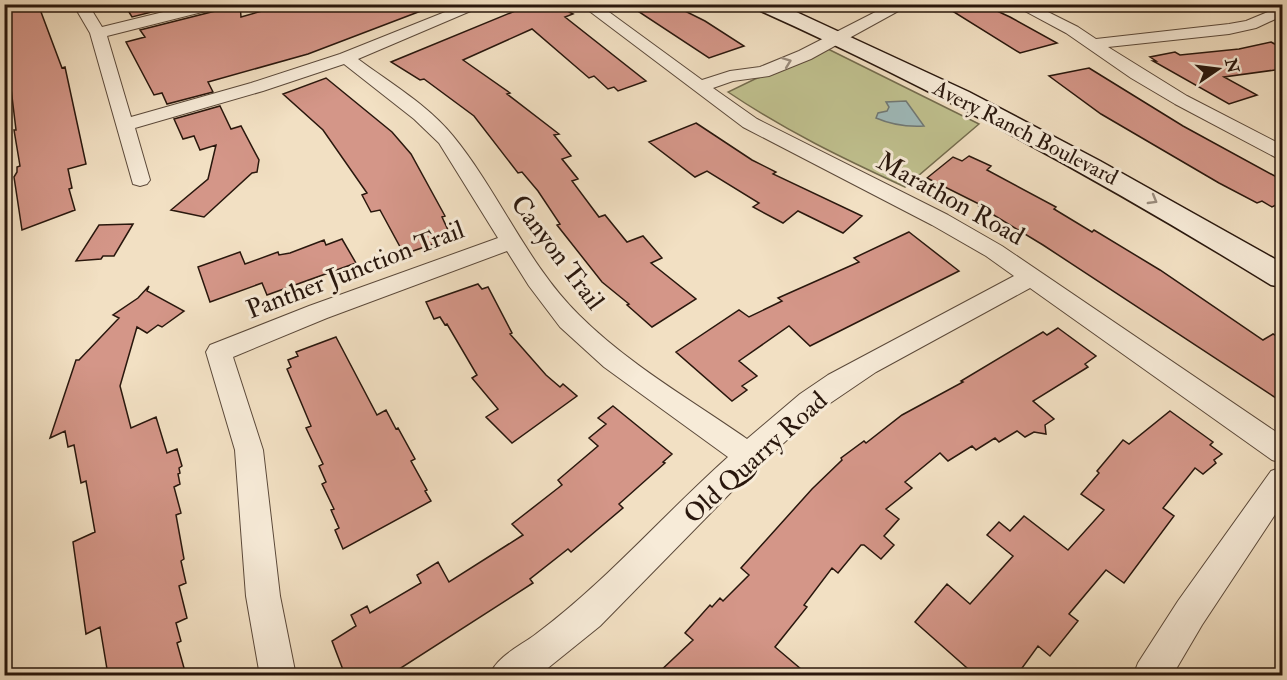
<svg xmlns="http://www.w3.org/2000/svg" width="1287" height="680" font-family="'IM FELL Double Pica',serif">
	<rect width="100%" height="100%" fill="#f2e0c3"/>
	<filter id="stains"><feTurbulence type="fractalNoise" baseFrequency=".00333" numOctaves="4"/><feColorMatrix values="0 0 0 0 .2 0 0 0 0 .09 0 0 0 0 .02 0 0 0 .5 -.17"/></filter>
	<radialGradient id="worn" r=".72"><stop offset=".6" stop-color="#630" stop-opacity="0"/><stop offset="1" stop-color="#630" stop-opacity=".3"/></radialGradient>
	<!-- green -->
	<path fill="#c0c18f" stroke="#746c4e" stroke-width="1.5" d="M828,49L979,124L905,187C842,158 786,131 728,92L755,79L798,64Z"/>
	<!-- water -->
	<path fill="#9fbbbc" stroke="#707976" stroke-width="1.5" d="M906,101L924,126C907,127 892,125 876,118L878,113L887,111L889,107L886,102Z"/>
	<!-- building -->
	<path fill="#d49688" stroke="#29170d" stroke-width="1.5" d="M4,4H38L62,68L65,67L86,164L68,169L72,188L69,189L75,210L22,230L14,177L17,172V167L20,166L14,130H16L10,80L4,81Z
		M124,4H184L132,17Z
		M226,4H240L241,17L287,4L434,6L308,54L208,82L213,92L167,104L162,93L154,95L126,42L145,37L140,30L223,9Z
		M532,4H554L573,14L565,17L646,81L618,91L614,87L608,89L594,76L589,78L532,29L463,60L510,93L507,94L559,134L554,135L571,156L562,159L578,179L572,181L599,217L605,215L627,242L643,236L662,258L651,263L696,299L652,327L627,305L629,304L602,282L557,225L560,224L538,191L522,172L518,173L474,116L424,79L420,80L391,62Z
		M627,4H671L705,21L744,46L709,58Z
		M941,4H982L1010,17L1057,43L1020,53Z
		M1271,42L1282,48V69L1224,77L1257,95L1229,104L1153,61H1156L1150,57L1175,52L1180,55L1239,49Z
		M1089,68L1183,126L1282,180V202L1272,207L1262,201L1257,203L1219,183L1101,114L1049,76Z
		M326,78L392,132L411,154L445,216L442,217L448,230L444,232L448,239L404,254L380,210L371,212L362,195L367,193L323,130L283,94Z
		M220,106L231,129L241,126L259,160L257,172L252,173L204,217L171,210L208,179L216,145L200,150L194,136L183,139L174,119Z
		M696,123L752,160L776,172L773,174L862,216L843,233L798,211L783,223L753,207L759,203L707,171L695,177L649,142Z
		M969,156L991,166L987,170L1056,207L1054,209L1092,232L1094,230L1160,270L1263,340L1273,334L1282,340V402L1043,245L979,206L981,205L927,178L953,157L962,161Z
		M133,224L114,256H103L101,259L76,261L99,225Z
		M909,232L959,271L810,346L789,326L739,361L757,376L742,386L747,390L732,401L676,352L739,310L749,317L782,301L778,298L859,262L854,258Z
		M342,239L356,263L267,295L262,283L210,302L198,267L240,252L245,264L278,252L279,255L290,253L324,240L326,245Z
		M478,284L482,289L488,287L512,333L510,334L546,375L560,387L563,384L577,396L512,443L486,417L498,409L472,378L477,375L447,324L445,325L440,317L434,319L426,302Z
		M149,286L147,291L184,311L162,327L158,325L147,333L137,327L120,386L131,428L156,417L167,453L177,449L182,466L179,468L180,473L178,474L180,484L174,487L181,513L176,515L184,559L181,561L186,583L179,586L187,618L176,623L181,641L177,643L186,675H108L100,627L86,634L73,542L95,532L86,481L81,483L74,445L68,447L65,431L50,438L76,360H79L119,318L113,315L138,298Z
		M1058,328L1096,356L1085,364L1088,367L1033,401L1054,419L1045,425L1046,434L1034,432L1025,437L1017,431L999,442L995,438L976,450L972,446L948,461L940,453L905,482L912,488L886,509L899,519L884,536L894,545L881,559L864,545H861L838,573L832,568L804,605L807,607L775,647L808,675H656L693,640L685,633L710,605L712,607L720,598L723,601L749,575L741,568L812,489L842,460L841,458L864,441L866,443L902,415L963,382L961,381L1043,332L1047,335Z
		M336,337L377,415L386,410L396,429L398,428L415,459L411,461L427,490L425,491L431,501L343,549L335,530L339,528L331,510L334,509L322,484L326,482L319,466L323,464L306,428L311,426L287,369L291,367L288,360L298,356L296,352Z
		M613,406L672,454L663,462L665,463L619,504L623,508L571,552L568,549L530,579L533,583L390,675H345L332,641L356,626L351,615L367,606L370,613L421,583L417,575L438,562L449,582L523,535L512,524L562,485L558,480L598,446L589,438L606,424L598,418Z
		M1170,411L1213,442L1210,445L1222,454L1214,460L1216,463L1203,474L1195,468L1163,508L1174,516L1124,583L1106,570L1069,614L1078,621L1050,656L1038,646L1017,675H975L915,622L947,584L970,604L1013,556L987,535L999,522L1010,531L1024,516L1068,550L1104,510L1081,494L1099,473L1097,471L1123,440L1129,444Z"/>
	<g fill="none" stroke-linecap="round" stroke-linejoin="round">
		<!-- street casing -->
		<g stroke="#5b493a" stroke-width="2">
			<path id="street" d="M73,4H88L102,27L196,4H224L222,7L107,36L131,117L251,83L340,54L465,4H487L358,59C390,83 428,105 453,136C499,192 527,264 579,315C628,364 691,400 747,439L800,394L828,375L1014,276L986,256L932,225L743,127L580,4H598L702,80L730,71L760,67L799,51L891,4H911L811,59L769,76L733,81L713,88L757,119L948,215L1002,246L1282,436V463L1272,460L1030,288L876,372L820,410L744,479L600,626L538,676H489C498,655 519,647 536,634C606,582 663,515 728,457L604,367L560,327L529,286L507,251L327,318L233,357L263,450L280,596L296,676H260L246,596L235,450L206,352L210,345L309,306L498,238L439,143L414,119L344,64L263,91L135,128L150,180L147,184L140,186L133,184L90,33Z
				M1012,4H1032L1078,27L1096,39L1229,24L1246,21L1282,6V16L1256,28L1229,34L1108,47L1187,96L1282,145V159L1275,157L1175,104L1131,78L1066,33Z
				M1282,467V504L1202,625L1172,676H1133L1138,663L1178,601L1271,471Z"/>
		</g>
		<!-- secondary casing -->
		<g stroke="#29170d" stroke-width="3">
			<path id="secondary" d="M752,4H779L969,92L1100,161L1282,263V287L1271,285C1104,182 933,88 754,8Z"/>
		</g>
		<!-- street -->
		<use href="#street" fill="#f7ebd8" fill-rule="evenodd"/>
		<!-- secondary -->
		<use href="#secondary" fill="#f7ebd8" fill-rule="evenodd"/>
	</g>
	<!-- one-way arrows -->
	<defs><path id="oneway-chevron" d="M-2-3.5L2.5 0L-2 3.5" fill="none" stroke-width="1.6" stroke-linecap="round" stroke-linejoin="round" transform="scale(1.5)"/></defs>
	<g stroke="#9a8c7d">
		<use href="#oneway-chevron" transform="translate(787 62) rotate(-21)"/>
		<use href="#oneway-chevron" transform="translate(1153 200) rotate(30)"/>
	</g>
	<g text-anchor="middle" stroke-width="6" stroke-linejoin="round" paint-order="stroke">
		<!-- far-street labels -->
		<g font-size="22" fill="#29170d" stroke="#f7ebd8">
			<text transform="translate(1026 132) rotate(27)" y="8">Avery Ranch Boulevard</text>
		</g>
		<!-- street labels -->
		<g font-size="26" fill="#29170d" stroke="#f7ebd8">
			<text transform="translate(951 198) rotate(29)" y="9">Marathon Road</text>
			<text transform="translate(558 252) rotate(53)" y="9">Canyon Trail</text>
			<text transform="translate(355 269) rotate(-21)" y="9">Panther Junction Trail</text>
			<text transform="translate(755 457) rotate(-42)" y="9">Old Quarry Road</text>
		</g>
	</g>
	<!-- margin -->
	<rect width="1287" height="680" fill="none" stroke="#f2e0c3" stroke-width="24"/>
	<rect x="6" y="6" width="1275" height="668" fill="none" stroke="#29170d" stroke-width="3"/>
	<rect x="12" y="12" width="1263" height="656" fill="none" stroke="#29170d" stroke-width="1.5"/>
	<!-- north arrow -->
	<g transform="translate(1218 69) rotate(76)" stroke="#f7ebd8" stroke-width="4.5" paint-order="stroke">
	<path d="M0-4.5L10 22L0 15L-10 22Z" fill="#29170d"/>
	<text y="-9" font-size="16" font-weight="bold" text-anchor="middle" fill="#29170d">N</text>
	</g>
	<rect width="100%" height="100%" filter="url(#stains)"/>
	<rect width="100%" height="100%" fill="url(#worn)"/>
</svg>
